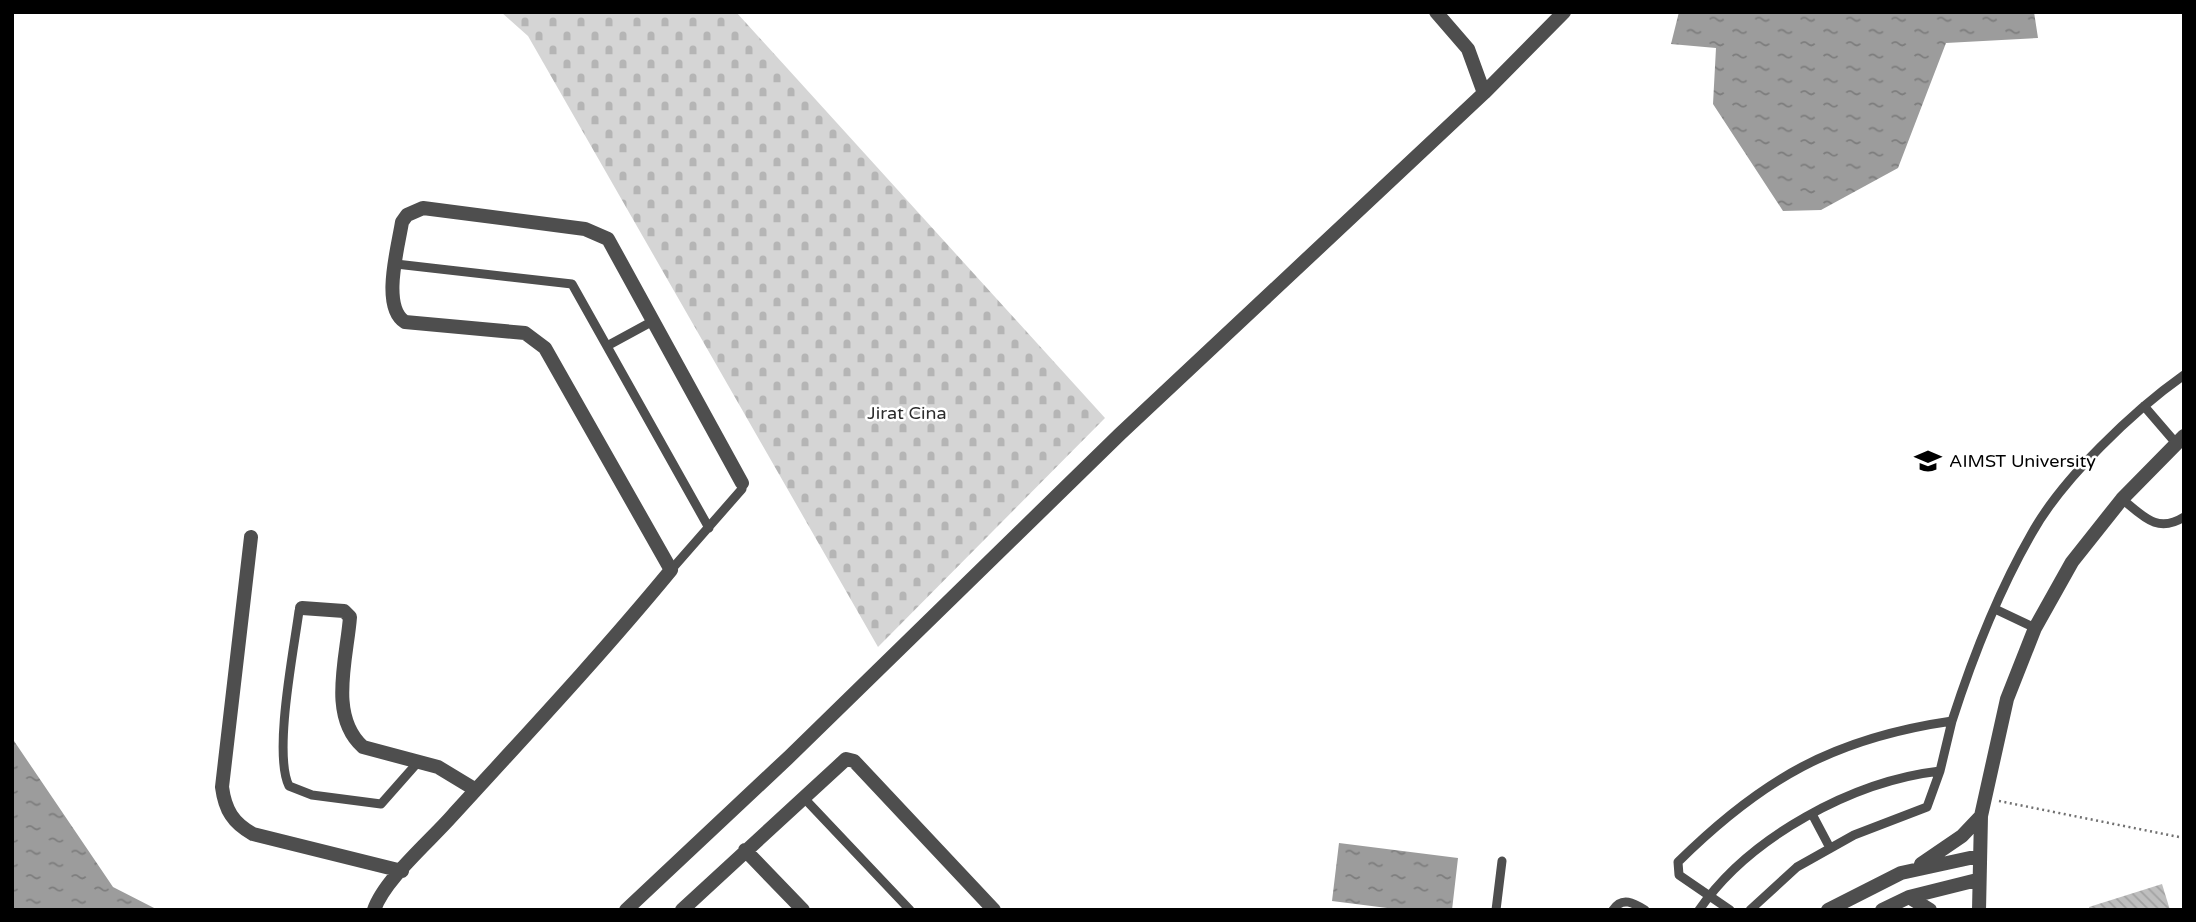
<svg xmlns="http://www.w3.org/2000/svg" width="2196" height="922" font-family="'Varela Round',sans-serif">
	<defs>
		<pattern id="cemetery-stones" width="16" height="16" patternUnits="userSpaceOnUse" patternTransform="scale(1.75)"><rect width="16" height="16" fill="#d5d5d5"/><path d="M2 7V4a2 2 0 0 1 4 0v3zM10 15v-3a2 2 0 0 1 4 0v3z" fill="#b5b5b5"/></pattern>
		<pattern id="water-ripples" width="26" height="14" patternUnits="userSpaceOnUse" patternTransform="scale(1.75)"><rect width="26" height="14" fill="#9c9c9c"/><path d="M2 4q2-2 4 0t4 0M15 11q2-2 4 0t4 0" fill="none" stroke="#7d7d7d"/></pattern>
		<pattern id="building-back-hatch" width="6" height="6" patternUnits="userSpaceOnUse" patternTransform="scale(1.75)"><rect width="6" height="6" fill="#bebebe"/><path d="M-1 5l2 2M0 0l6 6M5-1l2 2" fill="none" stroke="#a2a2a2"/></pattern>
	</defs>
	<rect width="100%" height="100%" fill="#fff"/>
	<!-- cemetery -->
	<path fill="url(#cemetery-stones)" d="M501,12H736L1105,418L878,647L528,36Z"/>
	<!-- water -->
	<path fill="url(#water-ripples)" d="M1679,12H2034L2038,38L1946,43L1898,168L1821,210L1783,211L1713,104L1716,48L1671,44Z
		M12,738L113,887L158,910H12Z
		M1339,843L1458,858L1452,910H1403L1332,901Z"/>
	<!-- building -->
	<path fill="url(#building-back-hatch)" d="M2162,884L2170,910H2090L2089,907Z"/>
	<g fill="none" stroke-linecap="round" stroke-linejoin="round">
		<!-- path -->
		<path stroke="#707070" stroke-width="2.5" stroke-dasharray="2 3.5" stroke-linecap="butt" d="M1999,801L2184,838"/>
		<!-- service -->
		<path stroke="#4e4e4e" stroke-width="9" d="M396,264L572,284L709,528
			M607,346L653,321
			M2144,406L2175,442
			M2122,499C2143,516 2157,534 2184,517
			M671,570L742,489V483
			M302,608L299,611C294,649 273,754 289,786L312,795L381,804L419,761
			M1995,609L2035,628
			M803,797L910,910
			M1812,814L1830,848
			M1496,910L1502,861
			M1613,910C1622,896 1634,903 1645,910
			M1699,910C1749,837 1853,781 1940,771L1952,721
			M1730,910L1679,875L1678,862C1762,779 1834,738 1952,721C1973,656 1998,592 2032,533C2062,479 2133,411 2184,375
			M1750,910L1797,867L1854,835L1927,807L1940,771"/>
		<!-- minor -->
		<path stroke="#4e4e4e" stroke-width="14" d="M1436,12L1468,49L1484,93
			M251,537L222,787C225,810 233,823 253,834L402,871
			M302,608L344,611L350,617C347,658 328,716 363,747L438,767L476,790
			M745,850L803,910
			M1921,864L1962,836L1981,816
			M1909,897L1930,910
			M374,910C384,880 430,841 452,816C526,735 601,655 671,570L545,348L525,333L405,322C381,307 398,248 402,222L407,215L423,208L585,229L608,239L742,483
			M626,910L790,756L1120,434L1484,93L1564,12
			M682,910L846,759L854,761L994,910
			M1828,910L1901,873L1979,856
			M1882,910L1909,897L1977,880
			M1979,910L1981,816L2007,699L2035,628L2072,562L2122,499L2184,436"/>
	</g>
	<!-- icons -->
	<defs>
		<g id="university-bare" transform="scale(2.1)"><path d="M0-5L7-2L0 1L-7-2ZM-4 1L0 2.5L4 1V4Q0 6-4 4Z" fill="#000" stroke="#fff" stroke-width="2.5" paint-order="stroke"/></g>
	</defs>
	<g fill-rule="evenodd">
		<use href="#university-bare" x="1928" y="461"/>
	</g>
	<g text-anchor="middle" stroke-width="5" stroke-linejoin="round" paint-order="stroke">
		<!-- park labels -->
		<g font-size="18" fill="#2c2c2c" stroke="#fff">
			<text x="907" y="419">Jirat Cina</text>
		</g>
		<!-- poi labels -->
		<g font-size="18" fill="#000" stroke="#fff" text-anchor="start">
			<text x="1949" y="467">AIMST University</text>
		</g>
	</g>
	<!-- border -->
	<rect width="2196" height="922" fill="none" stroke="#000000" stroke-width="28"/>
</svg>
